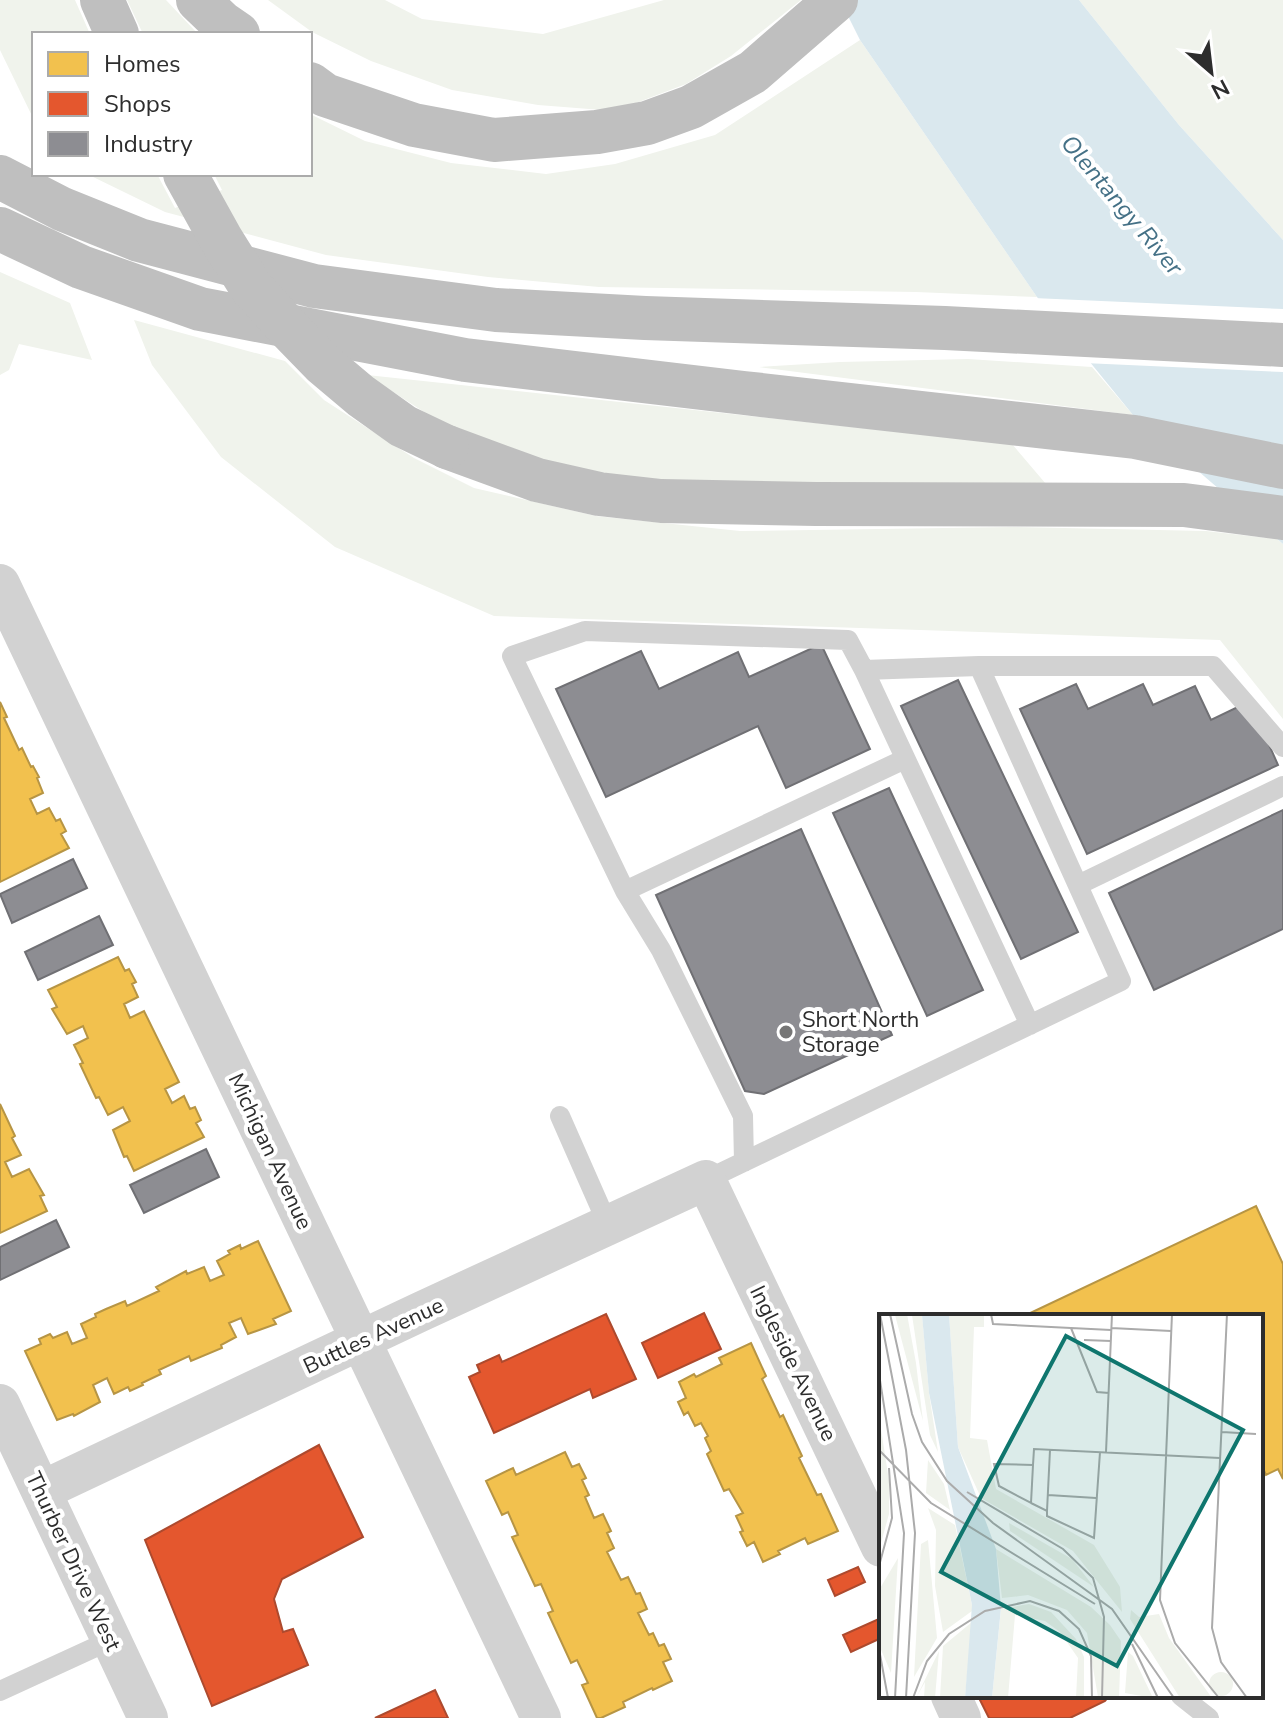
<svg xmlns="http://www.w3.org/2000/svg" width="1283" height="1718" font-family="'Nunito Sans',sans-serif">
	<rect width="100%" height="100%" fill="#fff"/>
	<!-- green -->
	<path fill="#f0f3ec" d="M0,0H75L90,34H34V120L0,50Z
		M127,0H166L198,34H143Z
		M268,0H385L422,19L543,34L664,0H801L731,56L686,84L615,111L538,105L452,90L371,61L312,32Z
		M1079,0H1283V240L1179,125Z
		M860,40L1037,297L916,292L599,287L488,277L326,255L165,212L87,174H157L175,208L222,190L214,174H310V114L365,141L451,163L546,174L615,164L715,135Z
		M0,272L70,303L92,360L19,344L9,370L0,375Z
		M134,320L285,361L324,400L414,458L474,488L596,516L740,531L1012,527L1206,531L1277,539L1283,544V719L1220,640L494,616L335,547L221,457L152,365Z
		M968,359L1092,367L1133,415L759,367L840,362Z
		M367,375L1012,444L1046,484L714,485L578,471L461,436Z"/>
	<!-- water -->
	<path fill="#dae8ee" d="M840,0H1079L1179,125L1283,240V544L1133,415L1037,297L860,40Z"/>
	<!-- pier -->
	<path fill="#fff" d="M1033,298L1283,309V372L1084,363Z"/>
	<!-- homes -->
	<path fill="#f2c14e" stroke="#b79544" stroke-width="2" d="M0,702L7,717L4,718L19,750L22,748L31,767L33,766L39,777L37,778L43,793L30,799L37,814L49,808L56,821L60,819L66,831L61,834L69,848L0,882Z
		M118,957L125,971L129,969L136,982L132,984L138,997L124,1004L130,1018L144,1011L179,1082L165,1089L172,1103L184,1096L190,1109L195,1107L201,1120L196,1123L204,1137L134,1171L127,1156L124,1157L113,1130L130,1121L123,1107L108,1115L99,1097L96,1098L80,1064L83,1063L74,1045L88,1038L83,1026L67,1034L52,1009L57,1007L48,990Z
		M0,1104L15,1136L12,1138L21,1155L5,1162L12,1177L29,1169L44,1195L40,1196L47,1211L0,1233Z
		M1256,1206L1283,1264V1479L1278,1469L1266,1475L1261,1464V1316H1024Z
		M258,1241L291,1311L273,1319L276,1324L248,1334L241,1318L229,1323L236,1337L221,1345L222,1348L191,1361L189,1356L159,1370L161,1374L142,1383L143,1385L130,1391L128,1387L114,1394L107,1378L93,1385L100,1402L74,1416L73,1414L57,1420L25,1351L41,1344L39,1339L50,1334L53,1338L67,1332L72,1344L87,1338L81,1324L96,1317L95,1314L106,1309L125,1301L127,1306L159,1291L156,1287L186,1271L187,1274L204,1267L210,1281L224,1275L217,1261L230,1254L228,1251L240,1245L241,1249Z
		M751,1343L766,1376L762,1379L780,1417L783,1415L802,1456L799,1458L817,1495L821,1494L838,1531L808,1544L805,1538L778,1551L780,1554L763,1562L754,1542L747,1546L740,1532L743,1531L736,1516L743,1513L729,1489L724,1491L707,1454L711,1451L705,1438L708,1436L701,1423L695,1426L688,1412L684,1415L678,1402L686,1398L679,1382L694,1374L696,1377L722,1364L719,1358Z
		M565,1452L572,1467L579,1464L586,1478L582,1480L589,1495L585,1497L594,1518L603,1514L611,1531L607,1533L614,1548L607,1552L621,1580L628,1577L636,1594L640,1593L647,1609L638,1613L649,1635L653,1633L659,1646L664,1644L671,1659L663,1662L672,1681L653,1690L652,1688L623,1702L625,1707L601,1718H597L582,1685L588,1683L577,1660L571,1663L548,1613L553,1611L541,1584L535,1586L512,1537L518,1535L508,1512L502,1515L486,1481L513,1468L516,1475Z"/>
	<!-- shops -->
	<path fill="#e4572e" stroke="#ad4a2e" stroke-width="2" d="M704,1313L721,1349L658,1378L642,1343Z
		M606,1314L636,1379L593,1398L590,1389L494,1433L469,1377L480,1372L477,1365L499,1355L502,1362Z
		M319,1445L363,1537L282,1579L274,1599L283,1632L293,1629L308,1665L212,1706L145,1540Z
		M858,1567L865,1582L835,1596L828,1580Z
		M881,1618V1638L851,1652L843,1635Z
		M435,1690L448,1718H375Z
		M978,1696H1109L1105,1701L1070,1718H989Z"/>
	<!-- industry -->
	<path fill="#8d8d92" stroke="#707074" stroke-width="2" d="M821,644L870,749L786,788L758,726L606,797L556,689L641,651L659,689L738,652L749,677Z
		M958,680L1078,932L1021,959L901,706Z
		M1076,684L1088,709L1143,684L1153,705L1195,686L1211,720L1242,705L1259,722L1278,765L1087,854L1020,709Z
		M889,788L983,990L927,1016L833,813Z
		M1283,810V929L1154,990L1109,893Z
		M801,829L892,1035L764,1094L745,1091L656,895Z
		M73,859L87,888L12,923L0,894Z
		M99,916L113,945L38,980L25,952Z
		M206,1149L219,1177L144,1213L130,1185Z
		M56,1220L69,1247L0,1280V1247Z"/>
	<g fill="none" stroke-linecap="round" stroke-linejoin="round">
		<!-- service -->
		<path stroke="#d2d2d2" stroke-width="20" d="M979,666L864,670L1030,1025
			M1078,885L1283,786
			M625,891L905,759
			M560,1116L608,1225
			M744,1162L743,1116L661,950L625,891L512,656L585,631L848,640L864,670
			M706,1180L1121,981L979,666H1213L1283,747
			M0,1691L111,1640
			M1181,1696L1209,1718"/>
		<!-- minor -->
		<path stroke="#d2d2d2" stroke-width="40" d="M0,584C181,962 359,1340 541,1718
			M0,1404L148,1718
			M41,1491L420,1312L706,1180L881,1547
			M951,1696L961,1718"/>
		<!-- motorway -->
		<path stroke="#bfbfbf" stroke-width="44" d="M102,0L117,34
			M198,0L222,23L238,34
			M310,84L325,95L414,125L494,140L597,132L647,123L691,107L753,72L836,0
			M0,177L62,209L139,240L314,286L496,310L645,318L945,328L1283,345
			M0,229L81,267L200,309L465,360L744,393L1135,437L1283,467
			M447,447L537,480L599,494L661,501L816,504L1184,505L1283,518"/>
		<!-- motorway-bridge -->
		<path stroke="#bfbfbf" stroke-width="44" d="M185,174L221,239L251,287L289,329L323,364L361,396L403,426L447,447"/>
	</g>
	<!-- markers -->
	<circle fill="#767676" stroke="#fff" stroke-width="3" cx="786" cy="1032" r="8"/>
	<g text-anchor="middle" stroke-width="8" stroke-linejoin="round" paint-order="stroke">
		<!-- poi labels -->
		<g font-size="22" fill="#2d2d2d" stroke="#fff" text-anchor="start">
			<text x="802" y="1027">Short North<tspan x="802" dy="25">Storage</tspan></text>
		</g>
		<!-- street labels -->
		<g font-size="22" fill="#2d2d2d" stroke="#fff">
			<text transform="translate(271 1151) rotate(65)" y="8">Michigan Avenue</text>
			<text transform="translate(373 1335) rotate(-25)" y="8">Buttles Avenue</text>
			<text transform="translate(794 1363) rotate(64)" y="8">Ingleside Avenue</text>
			<text transform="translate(74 1561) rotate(65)" y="8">Thurber Drive West</text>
		</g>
		<!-- water labels -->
		<g font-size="24" font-style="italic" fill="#457186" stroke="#fff">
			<text transform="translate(1122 205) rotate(50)" y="8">Olentangy River</text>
		</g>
	</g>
	<!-- overview -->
	<g transform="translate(879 1314)">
		<rect width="384" height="384" fill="#fff"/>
		<path d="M28,0L37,49L44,107L16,1ZM43,0L50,79L59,138L51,121L33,1ZM105,0V13H95L91,124L108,126L117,175L215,231L241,273L243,298L194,237L102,184L79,133L70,1ZM0,102L10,167V200L0,236ZM49,146L65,170L71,196L47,179ZM49,194L76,211L93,291V297L64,318L56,272L57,216ZM130,209L193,245L215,273L131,217ZM49,226L58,324L35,363L42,230ZM117,235L212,293L231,311L242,327L240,384L219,383L208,319L188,296L149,281L123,284ZM19,244L12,359L0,331V276ZM150,290L172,298L197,325L205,343V384H197L199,344L181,318L166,307L136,301L129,384H113L122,295ZM252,296L260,303L280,300L290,324L333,384H301L251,305ZM93,308L86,384H61L64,332ZM60,337L56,384H45L46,368L37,384ZM249,338L254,342L274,384L246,379ZM330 370a12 12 0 1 1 24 0a12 12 0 1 1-24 0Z" fill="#f0f3ec"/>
		<path d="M70,0L79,133L117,235L122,294L113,384H86L93,291L50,79L43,1Z" fill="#dae8ee"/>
		<path fill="none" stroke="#ababab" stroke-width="2" d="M1,0L27,136L36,219L27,384M11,0L33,100L43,128L68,167L114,209L233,295L295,384M112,0L114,10L232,16M293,0L281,286L296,329L340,384M348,0L333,314L342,348L368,384M192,14L218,78L230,79M232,14L292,17M205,26L232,27M0,60L25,219L16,384M343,118L377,120M0,136L52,189L216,290M227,138L233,0M154,151L115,150L120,172L152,189L154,151L155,135L341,144M88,178L184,235L214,264L225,303L223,384M169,181L217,184M152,189L168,197L171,136M168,197V202L215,224L221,138M0,252L13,204L10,154M253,330L279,384M0,335L9,384M34,384L48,347L70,320L106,297L151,287L180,297L200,315L212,342L213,384"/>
		<path fill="#0f766e" fill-opacity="0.15" stroke="#0f766e" stroke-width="4" d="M187,22L364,116L238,352L62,258Z"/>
		<rect width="384" height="384" fill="none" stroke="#2d2d2d" stroke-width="4"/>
	</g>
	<!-- legend -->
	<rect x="32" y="32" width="280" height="144" fill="#ffffff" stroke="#ababab" stroke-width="2"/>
	<rect x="48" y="52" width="40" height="24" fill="#f2c14e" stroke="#ababab" stroke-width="2"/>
	<text x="104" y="72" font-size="24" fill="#2d2d2d">Homes</text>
	<rect x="48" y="92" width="40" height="24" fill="#e4572e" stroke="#ababab" stroke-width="2"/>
	<text x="104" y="112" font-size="24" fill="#2d2d2d">Shops</text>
	<rect x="48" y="132" width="40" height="24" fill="#8d8d92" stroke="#ababab" stroke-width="2"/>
	<text x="104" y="152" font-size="24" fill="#2d2d2d">Industry</text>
	<!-- north arrow -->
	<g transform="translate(1211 72) rotate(152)" stroke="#ffffff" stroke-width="6" paint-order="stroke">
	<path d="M0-6L14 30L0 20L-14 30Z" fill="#2d2d2d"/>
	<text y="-12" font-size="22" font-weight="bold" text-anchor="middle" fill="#2d2d2d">N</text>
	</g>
</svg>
